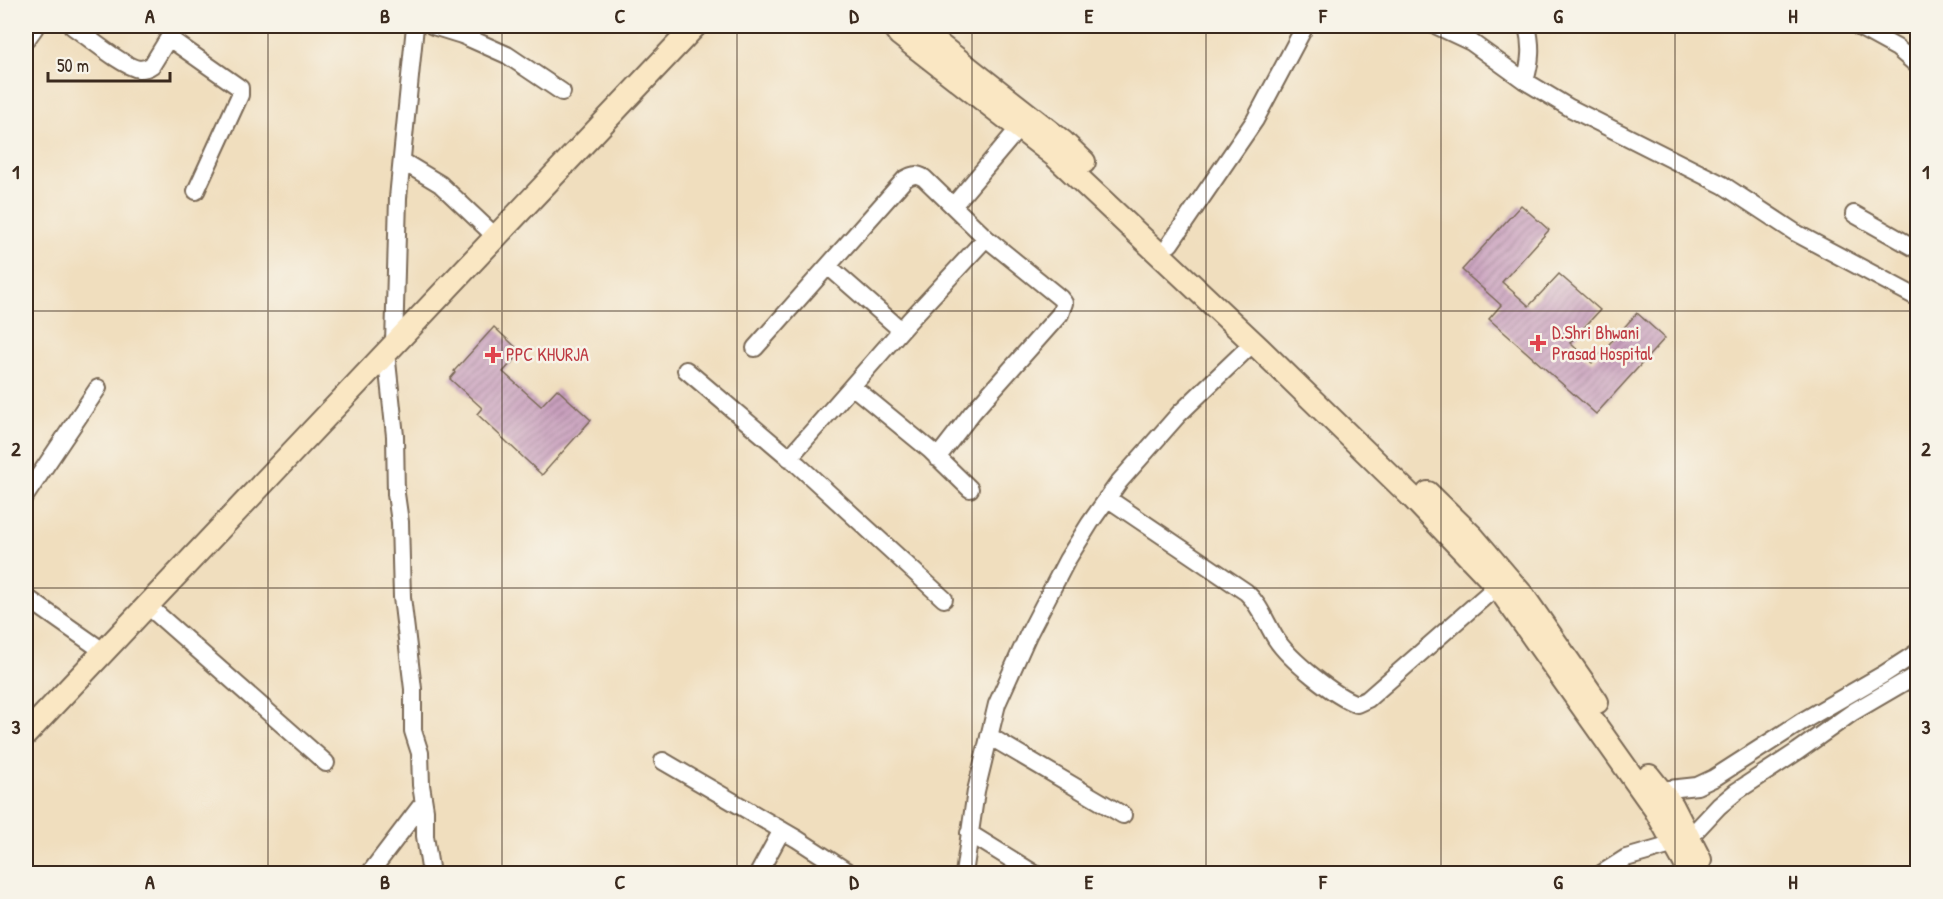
<svg xmlns="http://www.w3.org/2000/svg" width="1943" height="899" font-family="'Patrick Hand',sans-serif">
	<defs>
		<pattern id="building-hatch" width="6" height="6" patternUnits="userSpaceOnUse" patternTransform="scale(1.5)"><rect width="6" height="6" fill="#c9a0be"/><path d="M-1 1l2-2M0 6l6-6M5 7l2-2" fill="none" stroke="#a4839a"/></pattern>
	</defs>
	<rect width="100%" height="100%" fill="#f7f3e8"/>
	<filter id="ink" filterUnits="userSpaceOnUse"><feTurbulence type="fractalNoise" baseFrequency=".0167" numOctaves="2"/><feDisplacementMap in="SourceGraphic" scale="12" xChannelSelector="R" yChannelSelector="G"/><feConvolveMatrix kernelMatrix="1 2 1 2 8 2 1 2 1" color-interpolation-filters="sRGB"/></filter>
	<filter id="wash" filterUnits="userSpaceOnUse"><feTurbulence type="fractalNoise" baseFrequency=".008" numOctaves="4" result="noise"/><feDisplacementMap in="SourceGraphic" scale="24" xChannelSelector="R" yChannelSelector="G"/><feGaussianBlur stdDeviation="1.35" result="paint"/><feColorMatrix in="noise" values="0 0 0 0 0 0 0 0 0 0 0 0 0 0 0 0 0 1.4 0 .05"/><feComposite in="paint" operator="in"/></filter>
	<g filter="url(#wash)">
		<rect width="100%" height="100%" fill="#f0debe"/>
		<g id="blocks">
			<!-- building -->
			<path fill="url(#building-hatch)" d="M1521,205L1549,230L1502,282L1529,306L1559,274L1600,310L1570,343L1592,363L1637,313L1665,338L1596,414L1489,319L1501,305L1462,270Z
				M494,327L521,352L503,372L541,406L557,389L591,420L542,475L477,414L482,408L450,379L455,373L454,371Z"/>
		</g>
	</g>
	<g filter="url(#ink)">
		<use href="#blocks" fill-opacity="0" stroke="#7a6956" stroke-width="1.5"/>
		<g fill="none" stroke-linecap="round" stroke-linejoin="round">
			<!-- street casing -->
			<g stroke="#7a6956" stroke-width="20">
				<path id="street" d="M72,26C87,36 123,67 139,69C145,69 148,68 152,65L176,26
					M433,26L462,35L507,55L562,92
					M1437,26L1471,42L1525,81L1570,108L1723,185L1796,233L1918,298
					M1857,26L1897,48L1918,66
					M169,38L240,88V95L196,191
					M26,40L36,26
					M1525,81C1531,61 1532,46 1527,26
					M402,161L440,184L495,236
					M953,206L1019,128
					M1854,214L1918,250
					M1170,244L1255,120L1305,26
					M828,266L901,330
					M394,344L398,198L415,26
					M755,348L905,179C913,174 917,174 924,178L986,238L1060,298L1064,303L1060,314L972,413L937,458
					M386,352L395,436L396,494L400,522L402,597L413,689V731L420,753L421,785L425,810V836L431,874
					M686,370L798,465L944,599
					M852,386L930,450L970,489
					M789,458L909,321L986,238
					M26,495L98,388
					M1107,498L1246,592C1260,605 1266,623 1276,639C1289,659 1335,697 1357,704L1368,699L1497,586
					M26,597L103,651
					M147,605L326,763
					M989,736L1123,815
					M663,761L797,839L851,874
					M1660,790L1697,786L1714,778L1801,722L1884,674L1918,652
					M969,833L1035,874
					M1689,838L1719,806L1737,791L1798,751L1853,712L1918,674
					M369,874L423,803
					M758,874L782,830
					M964,874L976,791L997,704L1028,635L1067,560L1090,523L1119,482L1179,414L1253,343
					M1601,874L1626,858L1675,844"/>
			</g>
			<!-- secondary casing -->
			<g stroke="#7a6956" stroke-width="26">
				<path id="secondary" d="M893,26L899,34L1055,156L1259,348L1412,497L1497,586L1655,809L1691,874
					M915,26L1063,142L1084,162
					M1428,493L1472,536L1524,597L1597,702
					M26,734L695,26
					M1649,776L1672,805L1700,860"/>
			</g>
			<!-- street -->
			<use href="#street" stroke="#fff" stroke-width="16"/>
			<!-- secondary -->
			<use href="#secondary" stroke="#fae7c3" stroke-width="22"/>
		</g>
	</g>
	<!-- grid -->
	<path fill="none" stroke="#3b2a1e" stroke-width="1.5" stroke-opacity="0.55" d="M268,26V874M502,26V874M737,26V874M972,26V874M1206,26V874M1441,26V874M1675,26V874M26,311H1918M26,588H1918"/>
	<!-- markers -->
	<g fill="#e0444e" stroke="#f7f3e8" stroke-width="2">
		<path d="M1535 334h6v6h6v6h-6v6h-6v-6h-6v-6h6z"/>
		<path d="M490 346h6v6h6v6h-6v6h-6v-6h-6v-6h6z"/>
	</g>
	<g text-anchor="middle" stroke-width="5" stroke-linejoin="round" paint-order="stroke">
		<!-- health labels -->
		<g font-size="18" fill="#be3a42" stroke="#f7f3e8" text-anchor="start">
			<text x="1552" y="339">D.Shri Bhwani<tspan x="1552" dy="21">Prasad Hospital</tspan></text>
			<text x="506" y="361">PPC KHURJA</text>
		</g>
	</g>
	<!-- margin -->
	<rect width="1943" height="899" fill="none" stroke="#f7f3e8" stroke-width="66"/>
	<!-- scale -->
	<path d="M48 72v9h122v-9" fill="none" stroke="#3b2a1e" stroke-width="3"/>
	<text x="57" y="72" font-size="18" fill="#3b2a1e" stroke="#f7f3e8" stroke-width="4.5" paint-order="stroke">50 m</text>
	<rect x="33" y="33" width="1877" height="833" fill="none" stroke="#3b2a1e" stroke-width="2"/>
	<g font-size="20" text-anchor="middle" font-weight="bold" fill="#3b2a1e">
		<text x="150" y="23">A</text>
		<text x="385" y="23">B</text>
		<text x="620" y="23">C</text>
		<text x="854" y="23">D</text>
		<text x="1089" y="23">E</text>
		<text x="1323" y="23">F</text>
		<text x="1558" y="23">G</text>
		<text x="1793" y="23">H</text>
		<text x="16" y="179">1</text>
		<text x="1926" y="179">1</text>
		<text x="16" y="456">2</text>
		<text x="1926" y="456">2</text>
		<text x="16" y="734">3</text>
		<text x="1926" y="734">3</text>
		<text x="150" y="889">A</text>
		<text x="385" y="889">B</text>
		<text x="620" y="889">C</text>
		<text x="854" y="889">D</text>
		<text x="1089" y="889">E</text>
		<text x="1323" y="889">F</text>
		<text x="1558" y="889">G</text>
		<text x="1793" y="889">H</text>
	</g>
</svg>
